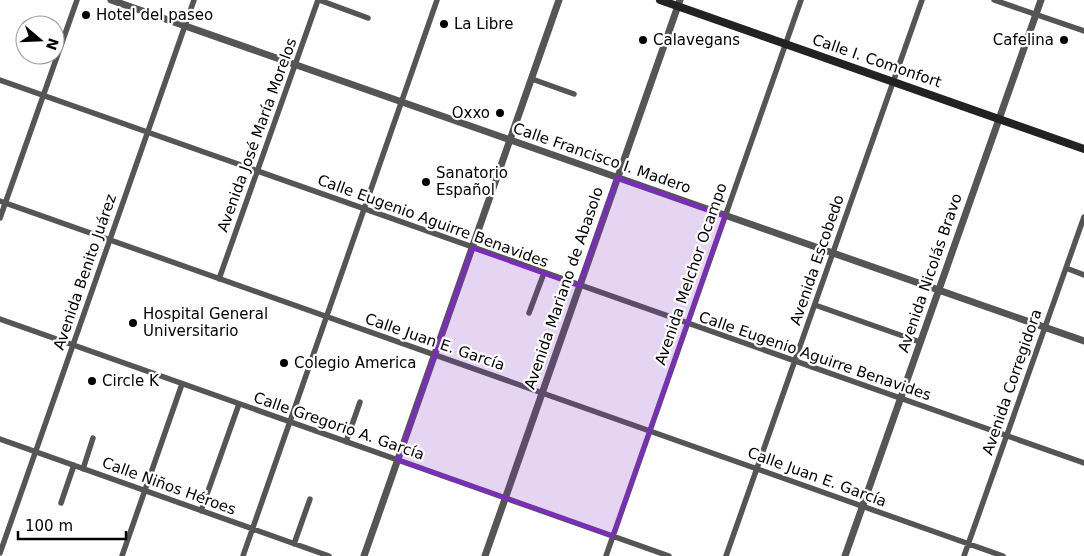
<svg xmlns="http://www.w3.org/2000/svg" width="1084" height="556" font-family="'DejaVu Sans',sans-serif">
	<rect width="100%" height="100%" fill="#fff"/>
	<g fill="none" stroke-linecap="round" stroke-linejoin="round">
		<!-- minor -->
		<path stroke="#555" stroke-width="5.5" d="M319,0L368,18
			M994,0L1084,31
			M532,79L574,94
			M0,80L1084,463
			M0,201L1003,556
			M0,218L77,0
			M1066,268L1084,275
			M219,279L318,0
			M815,305L920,342
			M529,313L544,273
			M0,319L669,556
			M0,439L329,556
			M346,442L360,402
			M83,469L93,438
			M61,503L74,465
			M201,511L239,404
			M294,544L310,499
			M0,553L194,0
			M122,556L182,384
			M243,556L437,0
			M606,556L801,0
			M726,556L922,0
			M964,556L1084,217"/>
		<!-- tertiary -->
		<path stroke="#555" stroke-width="7" d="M111,0L1084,341
			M364,556L559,0
			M485,556L680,0
			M845,556L1041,0"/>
		<!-- secondary -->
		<path stroke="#222" stroke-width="8" d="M660,0L1084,149"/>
	</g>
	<!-- marked area -->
	<path fill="#7b2cbf" fill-opacity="0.2" stroke="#7b2cbf" stroke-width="4" stroke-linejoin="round" d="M617,178L725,216L613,536L398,460L472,248L579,286Z"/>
	<!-- markers -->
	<g fill="#000" stroke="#fff" stroke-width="2">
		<circle cx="86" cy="15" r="5"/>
		<circle cx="444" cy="24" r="5"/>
		<circle cx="643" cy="40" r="5"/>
		<circle cx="1064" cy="40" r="5"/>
		<circle cx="500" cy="113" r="5"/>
		<circle cx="426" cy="182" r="5"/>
		<circle cx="133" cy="323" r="5"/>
		<circle cx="284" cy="363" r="5"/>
		<circle cx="92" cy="381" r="5"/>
	</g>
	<g text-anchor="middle" stroke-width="4.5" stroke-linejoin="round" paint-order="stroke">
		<!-- poi labels -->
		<g font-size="15" fill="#000" stroke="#fff" text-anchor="start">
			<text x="96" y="20">Hotel del paseo</text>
			<text x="454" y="29">La Libre</text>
			<text x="653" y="45">Calavegans</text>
			<text x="1054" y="45" text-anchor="end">Cafelina</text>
			<text x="490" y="118" text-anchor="end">Oxxo</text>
			<text x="436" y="178">Sanatorio<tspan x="436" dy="17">Español</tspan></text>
			<text x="143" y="319">Hospital General<tspan x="143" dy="17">Universitario</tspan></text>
			<text x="294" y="368">Colegio America</text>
			<text x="102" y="386">Circle K</text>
		</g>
		<!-- street labels -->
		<g font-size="15" fill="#000" stroke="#fff">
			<text transform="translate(877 61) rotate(19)" y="5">Calle I. Comonfort</text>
			<text transform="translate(257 135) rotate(-70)" y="5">Avenida José María Morelos</text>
			<text transform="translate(602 158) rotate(19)" y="5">Calle Francisco I. Madero</text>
			<text transform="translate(433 221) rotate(20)" y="5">Calle Eugenio Aguirre Benavides</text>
			<text transform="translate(817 260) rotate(-71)" y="5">Avenida Escobedo</text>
			<text transform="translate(85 272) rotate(-71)" y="5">Avenida Benito Juárez</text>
			<text transform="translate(930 273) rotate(-71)" y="5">Avenida Nicolás Bravo</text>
			<text transform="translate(691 274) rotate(-71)" y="5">Avenida Melchor Ocampo</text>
			<text transform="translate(564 288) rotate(-71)" y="5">Avenida Mariano de Abasolo</text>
			<text transform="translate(435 342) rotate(19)" y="5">Calle Juan E. García</text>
			<text transform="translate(815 356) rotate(19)" y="5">Calle Eugenio Aguirre Benavides</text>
			<text transform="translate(1012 382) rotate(-71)" y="5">Avenida Corregidora</text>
			<text transform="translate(339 426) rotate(19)" y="5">Calle Gregorio A. García</text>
			<text transform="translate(817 477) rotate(20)" y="5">Calle Juan E. García</text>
			<text transform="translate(169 486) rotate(20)" y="5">Calle Niños Héroes</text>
		</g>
	</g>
	<!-- north arrow -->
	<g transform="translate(40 40) rotate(109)"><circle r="24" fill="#ffffff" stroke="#999999"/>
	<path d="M0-4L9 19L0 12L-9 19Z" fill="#000000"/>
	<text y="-8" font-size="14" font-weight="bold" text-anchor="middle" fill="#000000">N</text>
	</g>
	<!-- scale -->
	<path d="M18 531v8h108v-8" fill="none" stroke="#000000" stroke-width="2.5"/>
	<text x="25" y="531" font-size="15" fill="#000000" stroke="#ffffff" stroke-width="4" paint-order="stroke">100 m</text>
</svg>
